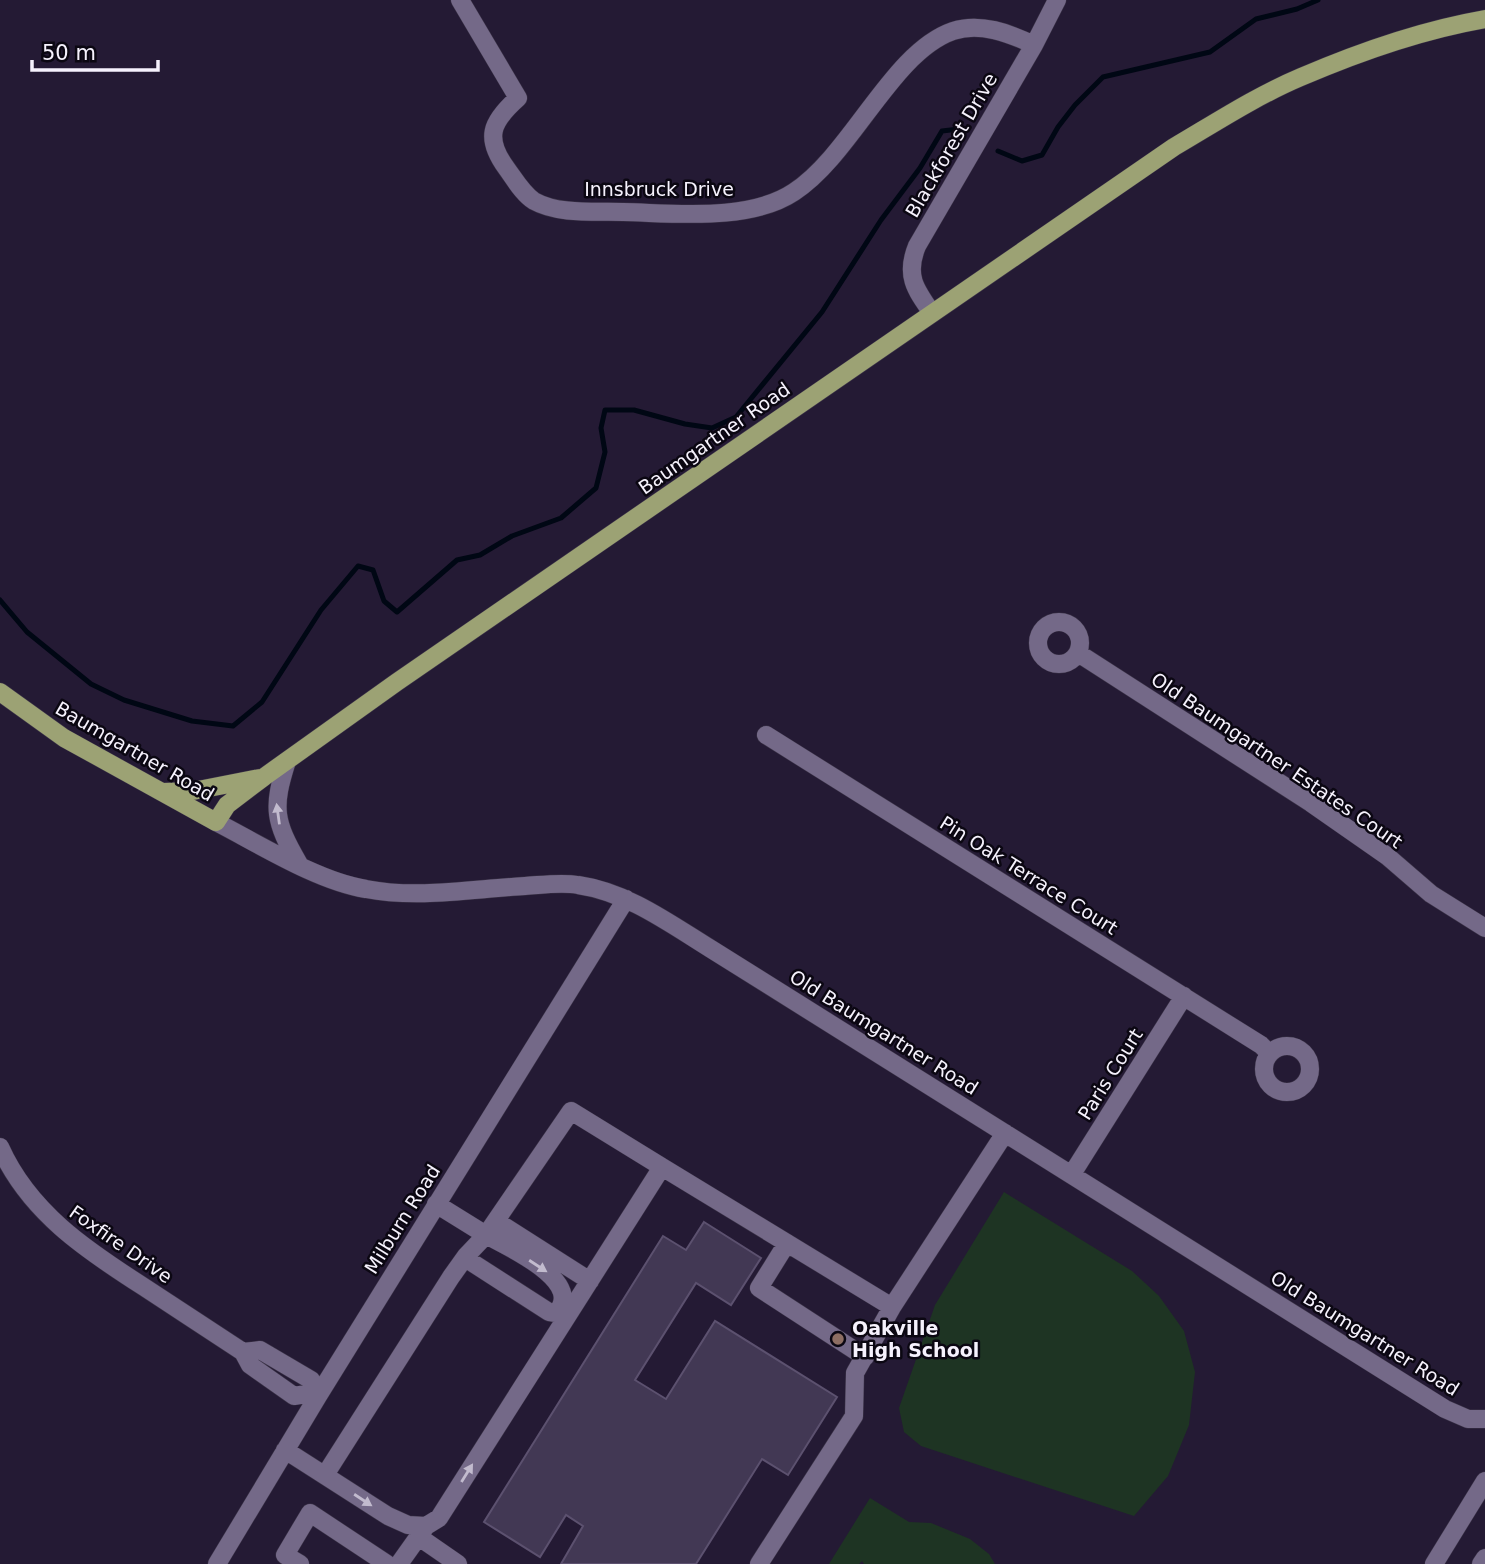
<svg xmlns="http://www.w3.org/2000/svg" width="1485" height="1564" font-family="'DejaVu Sans',sans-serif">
	<rect width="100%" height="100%" fill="#241a34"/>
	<!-- green -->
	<path fill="#1e3423" d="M1004,1192L1132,1271L1159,1296L1184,1331L1195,1372L1189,1425L1168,1476L1134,1516L921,1446L904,1432L899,1408L935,1305Z
		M870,1498L909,1522L931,1523L970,1539L989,1554L995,1564H864L862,1561L859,1564H829Z"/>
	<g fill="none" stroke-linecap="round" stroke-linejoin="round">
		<!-- stream -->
		<path stroke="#000714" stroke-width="5" d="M998,151L1022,161L1042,155L1058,127L1075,105L1103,77L1210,52L1256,19L1297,9L1318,0
			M0,600L27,632L91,684L124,700L192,721L233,726L262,702L321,610L358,566L373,570L384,601L397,612L457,560L480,555L512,536L561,518L596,488L605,452L601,428L605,410H634L685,424L712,428L736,417L822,312L881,220L920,168L942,131L959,129"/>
	</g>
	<!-- building -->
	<path fill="#423854" stroke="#5c516f" stroke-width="2" d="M704,1222L761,1258L731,1305L696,1283L635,1380L666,1399L715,1321L837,1397L788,1475L762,1459L696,1564H561L583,1526L566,1515L540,1557L484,1522L663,1236L686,1250Z"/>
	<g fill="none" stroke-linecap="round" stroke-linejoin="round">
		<!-- minor casing -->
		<g stroke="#3c3448" stroke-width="19">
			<path id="minor" d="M460,0L518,98C491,122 484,138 507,169C515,180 523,194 534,201C559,215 596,211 623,212C675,213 749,222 794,192C852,154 892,52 953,31C980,22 1009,33 1034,45
				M932,313C915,289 905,275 917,246L1034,45L1057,0
				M1038 643a21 21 0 1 1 42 0a21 21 0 1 1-42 0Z
				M1078,653L1311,803L1387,856L1431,894L1485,928
				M766,735L1261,1045L1269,1053
				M287,761C272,808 274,821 299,864
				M216,822C259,844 317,881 366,889C418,899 472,889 525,886C542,885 561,882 578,885C627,892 669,923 711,949L1445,1409L1468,1419H1485
				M1264 1069a23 23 0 1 1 46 0a23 23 0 1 1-46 0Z
				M0,1147C29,1212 86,1250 144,1287C177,1309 210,1330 243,1352L260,1350L311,1380L312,1393L318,1396
				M662,1167L892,1307
				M1072,1174L1184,996
				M496,1221L590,1281
				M787,1243L759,1288L865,1357
				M243,1352L250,1365L294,1396L312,1393
				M285,1450L388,1516L408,1525L426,1526
				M325,1475L451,1277L466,1256L486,1235C508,1247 586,1282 556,1313L549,1312L465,1258
				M419,1537L458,1564
				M217,1564L318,1396L626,899
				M300,1564L285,1555L310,1513L387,1564
				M399,1564L426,1526L439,1518L662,1167L571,1111L486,1235L436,1204
				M759,1564L854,1416L855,1373L892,1307L1005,1133
				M1434,1564L1485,1481
				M1481,1564L1485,1558"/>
		</g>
		<!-- major casing -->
		<g stroke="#3c3448" stroke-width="19">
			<path id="major" d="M0,692L64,738L216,822L227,805L264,777L397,682L1174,147C1215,123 1256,96 1301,77C1359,52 1422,30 1485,19
				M163,792L193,791L260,778"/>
		</g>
		<!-- minor -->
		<use href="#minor" stroke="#746988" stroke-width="18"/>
		<!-- major -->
		<use href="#major" stroke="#9ca274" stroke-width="18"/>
	</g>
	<!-- one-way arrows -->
	<defs><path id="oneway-solid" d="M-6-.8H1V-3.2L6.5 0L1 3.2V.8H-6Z" transform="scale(1.75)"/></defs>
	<g fill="#c2bbce">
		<use href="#oneway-solid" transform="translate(278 814) rotate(-98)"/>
		<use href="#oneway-solid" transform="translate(538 1266) rotate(33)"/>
		<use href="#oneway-solid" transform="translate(467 1473) rotate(-58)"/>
		<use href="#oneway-solid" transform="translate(363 1500) rotate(33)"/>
	</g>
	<!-- markers -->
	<circle fill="#8d6e63" stroke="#0b0712" stroke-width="2.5" cx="838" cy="1339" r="7"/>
	<g text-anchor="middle" stroke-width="5" stroke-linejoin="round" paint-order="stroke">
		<!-- street labels -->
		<g font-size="19" fill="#f6f2fd" stroke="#0b0712">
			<text transform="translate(951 145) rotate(-60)" y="7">Blackforest Drive</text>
			<text x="659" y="196">Innsbruck Drive</text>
			<text transform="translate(714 438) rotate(-35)" y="7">Baumgartner Road</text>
			<text transform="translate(135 751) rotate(30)" y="7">Baumgartner Road</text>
			<text transform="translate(1277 760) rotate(34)" y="7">Old Baumgartner Estates Court</text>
			<text transform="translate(1029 875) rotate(32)" y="7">Pin Oak Terrace Court</text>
			<text transform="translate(884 1032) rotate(32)" y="7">Old Baumgartner Road</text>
			<text transform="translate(1110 1074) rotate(-58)" y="7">Paris Court</text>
			<text transform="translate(402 1219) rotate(-58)" y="7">Milburn Road</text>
			<text transform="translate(121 1244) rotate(35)" y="7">Foxfire Drive</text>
			<text transform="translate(1365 1333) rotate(32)" y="7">Old Baumgartner Road</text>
		</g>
		<!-- poi labels -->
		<g font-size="19" font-weight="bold" fill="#f6f2fd" stroke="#0b0712" text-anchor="start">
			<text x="852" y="1335">Oakville<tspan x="852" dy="22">High School</tspan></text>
		</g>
	</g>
	<!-- scale -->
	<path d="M32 60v10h126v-10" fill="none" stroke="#f6f2fd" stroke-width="3.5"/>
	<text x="42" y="60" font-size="21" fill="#f6f2fd" stroke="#0b0712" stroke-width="5" paint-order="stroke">50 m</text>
</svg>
